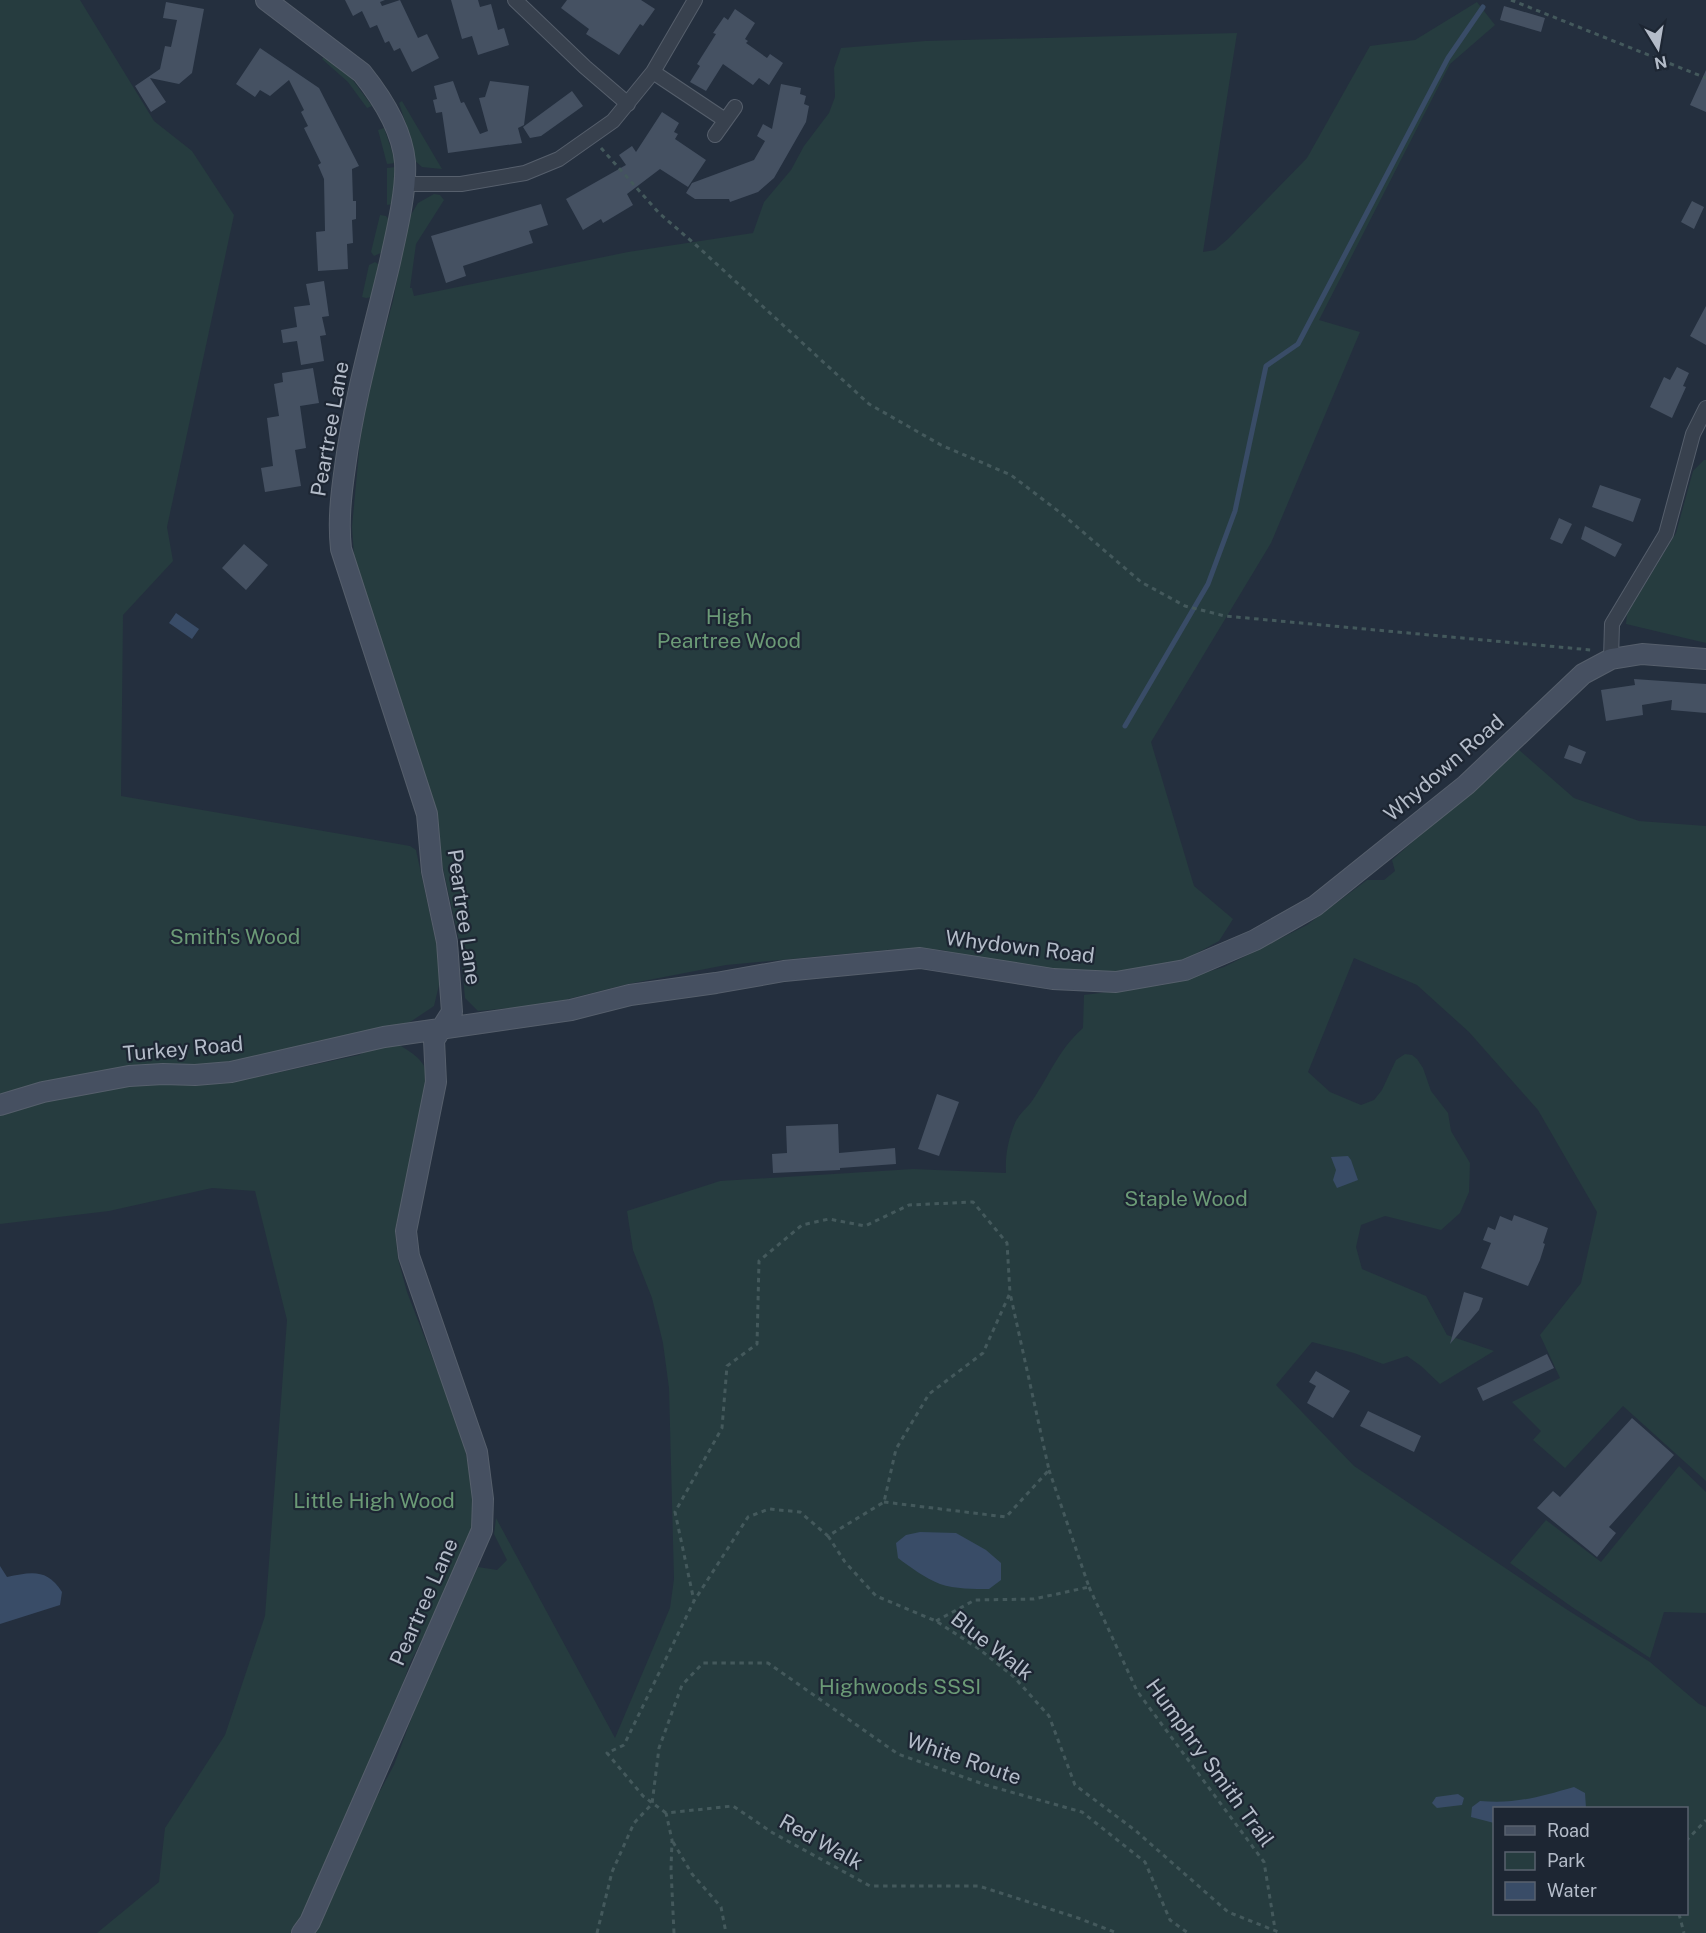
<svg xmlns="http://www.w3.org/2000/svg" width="1706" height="1933" font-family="'Public Sans',sans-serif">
	<rect width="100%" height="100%" fill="#242f3e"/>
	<!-- green -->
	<path fill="#263c3f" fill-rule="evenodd" d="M0,0H80L154,121L192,151L234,215L167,527L173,561L123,615L121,796L410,846L416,850L439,956L440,981L434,1006L410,1022L370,1033L195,1068L177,1064L137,1068L63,1079L0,1094Z
		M1477,2L1495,25L1450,64L1319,320L1360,332L1271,543L1151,742L1194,886L1233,919L1219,941L1188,958L1169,964L1120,972L1070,971L1001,963L942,950L897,949L726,965L628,984L544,1005L478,1011L465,998L460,945L440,855L439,831L399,693L378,637L354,556L352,527L363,409L393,301L409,218L418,203L434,194L440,195L444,200L416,244L410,288H412L414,296L628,252L753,233L764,202L791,170L804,146L829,113L835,97L834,68L841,48L925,41L1237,33L1203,252L1215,250L1228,239L1307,158L1370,46L1415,40Z
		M325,56L352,79L372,106L367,108L348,82L322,59Z
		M402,101L442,169L422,167L414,160L411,140L399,103Z
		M384,128L396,163L387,164L378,130Z
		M396,167L395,196L392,204L387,205V168Z
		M380,215L386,216L389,220L383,252L374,256L371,252Z
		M375,262L381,266L374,297L366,298L362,297L369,265Z
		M1704,460H1706V643L1626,624L1627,614L1676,533L1693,471Z
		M1518,749L1574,798L1639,821L1706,826V1481L1623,1406L1565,1468L1533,1440L1541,1431L1512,1402L1560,1378L1540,1335L1581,1283L1597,1212L1538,1110L1469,1032L1417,985L1354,958L1308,1072L1330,1092L1361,1105L1374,1100L1382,1090L1396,1060L1405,1054L1412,1055L1417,1059L1423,1068L1431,1091L1448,1113L1451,1131L1470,1163L1469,1192L1460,1213L1441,1230L1385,1216L1361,1225L1356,1247L1362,1269L1426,1296L1447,1335L1494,1351L1440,1384L1421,1366L1407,1356L1383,1364L1354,1353L1312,1342L1276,1385L1354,1466L1566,1609L1650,1662L1699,1704L1706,1707V1933H310L364,1821L394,1765L428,1674L478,1567L497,1570L507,1560L494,1534L496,1518L615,1738L670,1608L674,1579L669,1388L663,1343L652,1298L633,1250L627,1211L720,1181L913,1169L1006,1173C1005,1156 1008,1140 1015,1123C1019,1114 1026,1109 1032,1101C1050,1075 1058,1050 1083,1028L1084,995L1163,985L1224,967L1307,925L1367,880H1384L1395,871L1392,860ZM1494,1808H1686V1914H1494Z
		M399,1045C421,1058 428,1064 429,1090L395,1230L398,1259L407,1292L462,1434L473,1490L474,1523L446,1593L410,1663L382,1743L302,1918L291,1933H97L159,1882L165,1828L225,1735L265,1616L287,1320L255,1191L212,1188L109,1211L0,1224V1113L65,1097L139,1085L171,1083L204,1085L262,1076L359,1055C371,1047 385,1046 399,1045Z
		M1679,1466L1706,1492V1613L1664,1612L1650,1658L1572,1607L1510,1563L1546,1520L1601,1562Z"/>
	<!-- water -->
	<path fill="#394c67" d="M176,613L199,629L192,639L169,623Z
		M1348,1156L1351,1160L1358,1180L1337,1188L1333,1180L1336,1170L1331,1157Z
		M920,1532L956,1533L986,1550L1001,1563V1580L989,1589C974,1589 955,1589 940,1584C925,1578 910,1567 898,1558L896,1543L906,1535Z
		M0,1566L7,1577C31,1572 47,1568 62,1592L60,1605L0,1624Z
		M1574,1787L1585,1793L1586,1808H1494V1823L1471,1817L1472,1807L1480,1801C1516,1804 1539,1797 1574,1787Z
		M1458,1794L1464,1798L1462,1805L1437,1808L1432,1803L1436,1797Z"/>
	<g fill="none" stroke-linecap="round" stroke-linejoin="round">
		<!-- stream -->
		<path stroke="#394c67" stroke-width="5" d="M1125,726L1208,584L1235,511L1266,366L1298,344L1448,58L1483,7"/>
	</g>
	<!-- building -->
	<path fill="#455162" d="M345,0H385L380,2L382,6L400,0L418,38L427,34L439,58L412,72L400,48L394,51L389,41L385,43L377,25L370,28L362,11L353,16Z
		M451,0H478L480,7L491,4L498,30L504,28L509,45L478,55L472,36L462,39Z
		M567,0H641L655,9L643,26L640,24L619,55L586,34L589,29L561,8Z
		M166,2L204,9L192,73L179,84L150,78L166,102L151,112L135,86L160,69L165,46L171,47L177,20L163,18Z
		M1504,6L1545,18L1541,32L1500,20Z
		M735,9L755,23L745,39L748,41L746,43L767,58L770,54L783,63L769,85L759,78L753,85L723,64L706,91L690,82L700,66L697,64L716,34L713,33L724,17L728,20Z
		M260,48L319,88L359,166L352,169L353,201H356V219L352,220L353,243L347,244L348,269L318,271L316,232L325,231L324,179L318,165L321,163L304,128L308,126L301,112L304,110L289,80L270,96L260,90L255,97L236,84Z
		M1706,70V112L1690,105Z
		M453,81L461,103L464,102L480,134L488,131L479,98L485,97L490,81L529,86L524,125L518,128L522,143L448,153L442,112L436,113L433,100L437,99L434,86Z
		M781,84L801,88L800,94L806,96L804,104L809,106L806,122L774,178L758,192L730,202L729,199H695L686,193L692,183L754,160L765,141L757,136L763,124L772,129Z
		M572,91L583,106L541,136L530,138L523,127Z
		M662,112L679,123L674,132L678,134L675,139L706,160L688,187L660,169L627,194L633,205L603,223L601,219L583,230L566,199L626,165L619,155L632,146L636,152Z
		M1692,201L1704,207L1694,229L1681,222Z
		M541,204L548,225L529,231L533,243L463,266L466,276L446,283L431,236Z
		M324,281L329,316L322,317L326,335L320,336L324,361L301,365L297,341L283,343L281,330L297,327L294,307L310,305L306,284Z
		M1706,306V345L1690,336Z
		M1677,367L1689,373L1683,386L1686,387L1672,418L1650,407L1664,377L1670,380Z
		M313,368L319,403L300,406L306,448L295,450L301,486L265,492L261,468L273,466L267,418L279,416L274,384L283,382L282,373Z
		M1600,485L1641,499L1633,522L1592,507Z
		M1559,518L1572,524L1562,544L1550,539Z
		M1585,526L1622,544L1615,557L1581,539Z
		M244,544L268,565L246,590L222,568Z
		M1634,679L1706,684V713L1671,710L1672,700L1642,705L1643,715L1606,721L1601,690L1635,685Z
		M1569,745L1586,752L1581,764L1564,758Z
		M937,1094L959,1102L939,1156L918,1149Z
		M838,1124L839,1153L895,1148L896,1164L840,1168V1170L773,1173L772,1154L787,1153L786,1126Z
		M1514,1215L1548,1228L1543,1243L1545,1244L1540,1260L1528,1286L1481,1268L1491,1243L1483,1240L1488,1227L1495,1230L1500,1216L1512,1221Z
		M1464,1292L1483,1298L1479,1310L1450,1344Z
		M1547,1354L1554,1368L1483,1401L1477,1388Z
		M1316,1371L1350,1391L1333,1418L1307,1403L1316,1386L1309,1382Z
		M1368,1411L1421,1436L1414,1452L1360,1426Z
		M1632,1418L1674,1455L1609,1527L1616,1533L1597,1557L1537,1508L1553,1491L1560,1497Z"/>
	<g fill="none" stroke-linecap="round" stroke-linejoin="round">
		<!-- street casing -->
		<g stroke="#565f6c" stroke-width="16">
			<path id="street" d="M515,0L585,67L628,104
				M653,72L725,120
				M715,135L735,107
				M404,184H461L525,173L559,159L613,121L653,72L695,0
				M1611,659L1612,624L1666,534L1693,434L1706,408"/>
		</g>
		<!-- secondary casing -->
		<g stroke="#565f6c" stroke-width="22">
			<path id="secondary" d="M266,0L362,73C382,98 402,129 405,162C407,190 396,234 390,262C374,330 354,398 345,467C341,495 338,521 341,549L427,814L432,871L447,942L452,1012L434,1040L436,1082L406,1231L409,1256L477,1452L483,1499L482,1530L310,1922L302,1933
				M0,1105L43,1092L129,1076L163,1074L195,1075L231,1072L384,1037L571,1010L630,995L716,983L784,971L920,958L1053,979L1116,982L1185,970L1255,940L1315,906L1466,785L1583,674L1611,659L1642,654L1706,659"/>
		</g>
		<!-- path -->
		<path stroke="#44595c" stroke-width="3" stroke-dasharray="4.5 4.5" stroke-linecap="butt" d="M1511,0L1706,78
			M601,148L659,213L697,246L869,404L941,445L1011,475L1062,514L1141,582L1185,606L1225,616L1591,650
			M884,1502L1006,1517L1049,1470L1010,1293
			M828,1536L845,1562L876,1596L936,1621L979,1649L1014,1677L1049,1716L1075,1785L1136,1831L1228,1912L1281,1933
			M1089,1587L1137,1691L1264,1862L1275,1929
			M936,1621L975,1600L1034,1599L1089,1587L1049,1470
			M666,1813L643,1796L607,1753L624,1745L694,1601L748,1517L769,1509L800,1512L828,1536L884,1502L896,1449L929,1394L983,1353L1010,1293L1007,1243L973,1202L909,1205L865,1226L829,1219L802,1225L759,1261L757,1344L727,1366L722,1428L675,1512L694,1601
			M1686,1841L1706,1820
			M673,1842L692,1874L721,1907L726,1933
			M1679,1914L1684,1933
			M597,1933L612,1872L634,1823L652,1804L659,1748L682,1685L703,1663H768L898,1754L986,1785L1082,1812L1145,1862L1170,1920L1188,1933
			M674,1933L671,1869L672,1840L666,1813L733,1806L773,1833L870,1886H979L1078,1918L1117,1933"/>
		<!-- street -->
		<use href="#street" stroke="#38414e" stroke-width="14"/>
		<!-- secondary -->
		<use href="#secondary" stroke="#465061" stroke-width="20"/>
	</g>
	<g text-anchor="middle" stroke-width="4.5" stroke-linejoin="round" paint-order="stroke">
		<!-- street labels -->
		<g font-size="21" fill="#b4bcc9" stroke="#1d2633">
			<text transform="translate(330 429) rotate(-80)" y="7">Peartree Lane</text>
			<text transform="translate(1444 768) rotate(-41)" y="7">Whydown Road</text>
			<text transform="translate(464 917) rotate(82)" y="7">Peartree Lane</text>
			<text transform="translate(1020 947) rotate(7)" y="7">Whydown Road</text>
			<text transform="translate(183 1049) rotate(-5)" y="7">Turkey Road</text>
			<text transform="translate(424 1602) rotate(-66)" y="7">Peartree Lane</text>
			<text transform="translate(992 1646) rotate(38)" y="7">Blue Walk</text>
			<text transform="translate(964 1759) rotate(19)" y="7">White Route</text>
			<text transform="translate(1210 1763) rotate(54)" y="7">Humphry Smith Trail</text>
			<text transform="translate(821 1842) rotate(29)" y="7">Red Walk</text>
		</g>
		<!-- park labels -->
		<g font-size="21" fill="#6b9a76" stroke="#1d2633">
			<text x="729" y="624">High<tspan x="729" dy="24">Peartree Wood</tspan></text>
			<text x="235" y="944">Smith's Wood</text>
			<text x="1186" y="1206">Staple Wood</text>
			<text x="374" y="1508">Little High Wood</text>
			<text x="900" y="1694">Highwoods SSSI</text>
		</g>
	</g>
	<!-- legend -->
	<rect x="1493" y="1807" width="195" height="108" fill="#1d2633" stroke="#59626f" stroke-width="1.5"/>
	<rect x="1505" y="1826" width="30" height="9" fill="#465061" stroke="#59626f" stroke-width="1.5"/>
	<text x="1547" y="1837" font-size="18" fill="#b4bcc9">Road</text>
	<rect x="1505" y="1852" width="30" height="18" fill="#263c3f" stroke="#59626f" stroke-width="1.5"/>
	<text x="1547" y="1867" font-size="18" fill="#b4bcc9">Park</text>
	<rect x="1505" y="1882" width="30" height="18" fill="#394c67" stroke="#59626f" stroke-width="1.5"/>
	<text x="1547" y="1897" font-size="18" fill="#b4bcc9">Water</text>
	<!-- north arrow -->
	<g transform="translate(1658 48) rotate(169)" stroke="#1d2633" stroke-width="4.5" paint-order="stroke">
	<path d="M0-4.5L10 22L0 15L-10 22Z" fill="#b4bcc9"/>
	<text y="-9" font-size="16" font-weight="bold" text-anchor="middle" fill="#b4bcc9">N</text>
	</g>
</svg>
